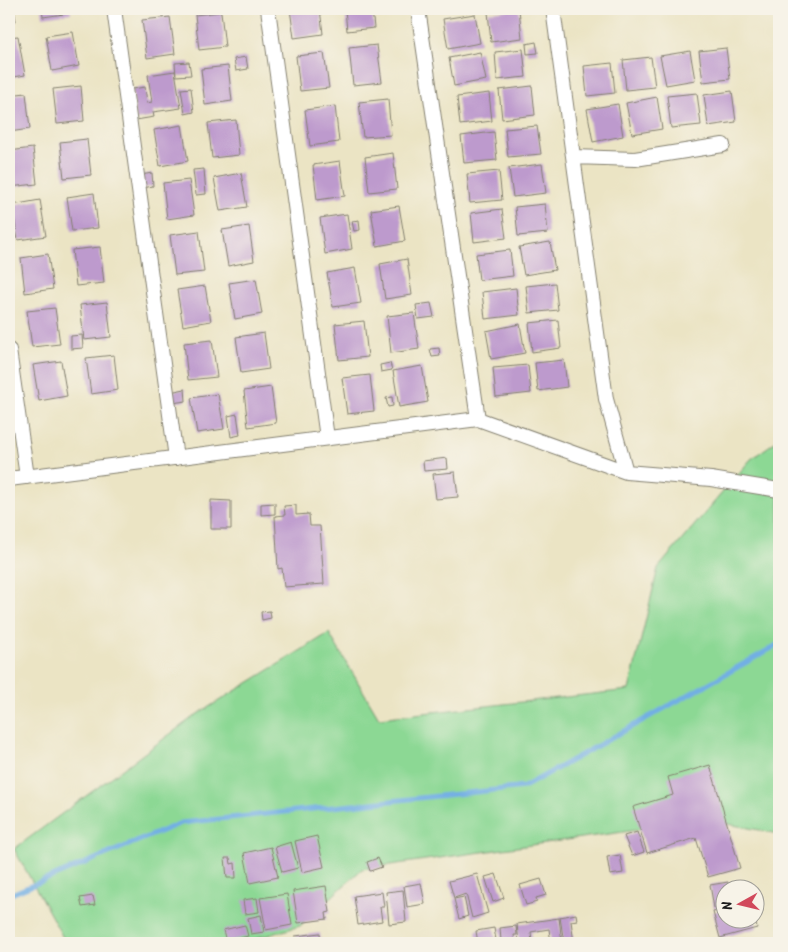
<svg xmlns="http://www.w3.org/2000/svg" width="788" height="952" font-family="Kalam,sans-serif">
	<rect width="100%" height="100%" fill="#f7f3e8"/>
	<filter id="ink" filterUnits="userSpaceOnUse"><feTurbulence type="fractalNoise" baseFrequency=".02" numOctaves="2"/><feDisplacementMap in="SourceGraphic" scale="10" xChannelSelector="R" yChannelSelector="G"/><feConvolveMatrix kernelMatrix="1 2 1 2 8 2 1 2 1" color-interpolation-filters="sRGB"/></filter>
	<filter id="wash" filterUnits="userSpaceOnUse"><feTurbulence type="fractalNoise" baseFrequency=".0096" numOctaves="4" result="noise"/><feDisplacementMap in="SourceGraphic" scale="20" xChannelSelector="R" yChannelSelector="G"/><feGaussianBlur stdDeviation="1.12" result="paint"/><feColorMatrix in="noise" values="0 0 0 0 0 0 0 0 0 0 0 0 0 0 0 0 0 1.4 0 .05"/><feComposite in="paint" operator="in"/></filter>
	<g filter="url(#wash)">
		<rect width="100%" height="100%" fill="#ebe4c4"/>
		<!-- green -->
		<path fill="#8cd894" stroke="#547a58" d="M779,439V834L708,820L362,869L300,926L241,943H66L14,849L196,715L329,633L379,718L629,690L658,568L751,459Z"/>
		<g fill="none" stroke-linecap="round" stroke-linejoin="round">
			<!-- stream -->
			<path stroke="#72afe4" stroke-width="5" d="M9,895L181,823L524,787L779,644"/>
		</g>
		<g id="blocks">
			<!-- building -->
			<path fill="#bd9acd" d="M9,9H14L16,21L9,22Z
				M42,9H70L71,13L43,17Z
				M290,9H320L323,34L294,38Z
				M345,9H372L374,28L347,31Z
				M519,9L522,38L491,42L488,12Z
				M221,12L225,47L199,50L195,15Z
				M475,14L480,43L448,49L443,19Z
				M170,17L175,54L147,58L142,20Z
				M73,32L79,66L52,71L46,36Z
				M18,36L25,75L9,78V37Z
				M536,42L538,53L527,54L526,44Z
				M377,45L382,82L353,85L349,48Z
				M726,48L730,79L703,82L699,51Z
				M523,49L526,77L497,80L495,52Z
				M690,51L695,80L666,85L660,56Z
				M480,52L486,80L454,86L449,58Z
				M324,53L329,88L300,91L296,56Z
				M246,57L248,69L236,71L234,59Z
				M651,57L655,87L626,90L623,60Z
				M189,62L191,75L176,76L175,63Z
				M612,63L615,93L587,96L584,66Z
				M228,66L232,101L205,105L201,69Z
				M175,71L181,108L153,112L154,117L136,120L132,89L145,87L147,103L152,102L148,75Z
				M81,86L84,121L57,124L53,89Z
				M532,86L535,115L502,119L499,90Z
				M191,88L194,112L185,114L181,89Z
				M732,91L736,122L708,126L704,95Z
				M26,93L30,129L9,132V95Z
				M489,93L492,121L460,125L457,97Z
				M697,93L701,125L671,128L667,96Z
				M657,97L662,129L632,134L626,103Z
				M388,99L391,135L363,137L359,102Z
				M618,104L623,136L593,142L587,109Z
				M335,106L339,142L310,146L305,110Z
				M236,120L239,155L212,158L208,123Z
				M182,125L188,161L160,166L154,130Z
				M537,126L541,154L508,157L505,129Z
				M494,132L497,160L464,163L461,136Z
				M87,139L91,175L64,178L60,142Z
				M33,148L37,184L9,187V151Z
				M393,153L397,189L369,192L365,157Z
				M340,161L345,196L317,200L313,165Z
				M542,164L546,193L513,197L509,168Z
				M204,169L206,194L196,195L193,170Z
				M499,171L502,200L470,203L467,174Z
				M152,173L153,186L143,188L141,175Z
				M241,173L247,207L220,211L214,178Z
				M189,180L194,215L167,219L163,183Z
				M94,193L98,228L72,231L67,197Z
				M40,200L46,236L18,240L12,205Z
				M545,204L548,233L518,236L515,207Z
				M399,206L405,241L377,246L371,210Z
				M502,209L506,238L474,242L471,213Z
				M347,214L352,249L325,254L320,218Z
				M359,220L360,230L354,231L352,221Z
				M249,226L254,261L228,266L222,230Z
				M199,231L204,272L175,275L170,235Z
				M550,242L555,270L524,275L519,247Z
				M100,247L104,283L76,286L72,250Z
				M510,250L513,276L479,280L476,254Z
				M48,254L53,289L25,293L21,258Z
				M407,259L412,295L385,299L380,264Z
				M355,268L361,303L333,307L327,273Z
				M256,279L262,314L235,319L229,283Z
				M555,283L558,310L529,313L526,286Z
				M205,286L211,321L183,326L177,290Z
				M516,288L519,315L485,319L482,292Z
				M107,302L111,337L84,340L80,305Z
				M431,303L434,317L418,319L416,305Z
				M55,308L60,344L32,347L27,311Z
				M414,313L419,349L391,353L387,316Z
				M558,320L561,348L532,352L529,323Z
				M364,321L368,357L339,360L335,324Z
				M520,324L525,353L491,359L486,331Z
				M264,333L269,369L241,373L236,337Z
				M82,335L83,348L71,349V336Z
				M212,340L217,377L188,380L184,343Z
				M439,348L440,356L432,357L430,349Z
				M114,355L118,390L91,394L86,358Z
				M564,360L567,387L538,391L535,363Z
				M61,361L67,396L39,401L33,365Z
				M390,363L392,370L381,372L380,365Z
				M528,365L531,393L496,397L493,368Z
				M422,366L428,402L399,407L393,371Z
				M370,375L374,411L347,414L342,378Z
				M271,387L276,423L248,427L244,391Z
				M185,389L186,401L172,403L170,392Z
				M218,394L224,429L197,433L191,398Z
				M392,397L393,406L388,407L386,398Z
				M237,414L240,435L231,437L228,416Z
				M447,458L448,469L424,471L423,461Z
				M455,472L458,497L436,499L433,474Z
				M211,500L231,501V529H211Z
				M275,503V514L261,515V504Z
				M296,505V515L309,514L310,526H320L324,584L284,587L282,568L278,569L275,516L285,515L284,506Z
				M270,611L271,618L262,620L261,612Z
				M710,765L740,868L708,877L696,838L647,853L633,807L673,795L668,777Z
				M637,832L644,852L632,856L624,836Z
				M317,836L324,867L302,872L295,841Z
				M291,842L298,868L282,872L275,847Z
				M271,847L278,877L250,883L244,853Z
				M620,855L623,873L610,875L607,857Z
				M225,858H230L231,864L235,863L236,878H227Z
				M378,858L382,867L370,871L367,862Z
				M477,874L488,913L472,918L466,894L454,898L449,881Z
				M496,874L504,898L493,902L485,877Z
				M541,879L546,895L536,898L537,902L526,905L520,885Z
				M728,882L729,890H726V906L714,908L710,885Z
				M421,883L425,904L407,907L404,886Z
				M326,886L330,912L326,913L327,919L298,923L293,891Z
				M403,890L406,922L389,924L386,892Z
				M382,892L384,907H380L382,921L358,925L354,896Z
				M287,894L292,925L266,930L260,898Z
				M93,896L95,905L82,907L80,898Z
				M464,897L468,916L459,919L454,899Z
				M257,898L259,912L245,914L243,900Z
				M726,909V920H755L757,928L720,938L713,912Z
				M576,914L577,920L571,921L574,943H564L560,917Z
				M261,915L264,932L251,934L248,918Z
				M559,918L562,943H551L549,929L531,932L532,943H519L517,924Z
				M245,925L248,936L226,942L223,930Z
				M516,926L517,935H514L515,943H500L499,941H501L500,928Z
				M494,928L496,940L478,943L476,931Z
				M320,933L321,943H296L295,936Z"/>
		</g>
	</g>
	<g filter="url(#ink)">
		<use href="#blocks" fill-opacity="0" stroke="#848070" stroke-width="1"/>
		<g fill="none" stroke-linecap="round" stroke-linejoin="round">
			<!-- street casing -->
			<g stroke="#848070" stroke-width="16">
				<path id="street" d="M114,9L176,458
					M268,9L327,438
					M418,9L478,419
					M553,9L606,399L626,472
					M573,157L635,159L723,145
					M9,350L27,477
					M9,479L478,419L626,472L711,479L779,490"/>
			</g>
			<!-- street -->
			<use href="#street" stroke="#fff" stroke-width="14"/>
		</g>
	</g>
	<!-- margin -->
	<rect width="788" height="952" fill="none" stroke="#f7f3e8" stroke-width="30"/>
	<!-- north arrow -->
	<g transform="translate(740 904) rotate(262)"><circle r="24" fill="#f7f3e8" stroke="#9f9d96"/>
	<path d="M0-4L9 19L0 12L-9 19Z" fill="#d1495b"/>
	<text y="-8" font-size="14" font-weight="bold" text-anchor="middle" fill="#1c1c1c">N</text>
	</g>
</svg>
